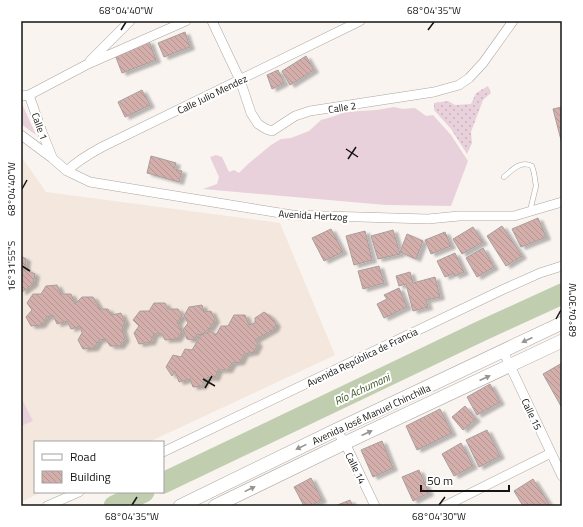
<svg xmlns="http://www.w3.org/2000/svg" width="583" height="527" font-family="'Titillium Web',sans-serif">
	<defs>
		<pattern id="park-dots" width="8" height="8" patternUnits="userSpaceOnUse"><rect width="8" height="8" fill="#e8d1da"/><path d="M2 2h.1M6 6h.1" fill="none" stroke="#c6b3ba" stroke-width="1.8" stroke-linecap="round"/></pattern>
		<pattern id="building-back-hatch" width="6" height="6" patternUnits="userSpaceOnUse"><rect width="6" height="6" fill="#d4aeaa"/><path d="M-1 5l2 2M0 0l6 6M5-1l2 2" fill="none" stroke="#b59591"/></pattern>
		<filter id="shadow"><feDropShadow dx="4.5" dy="2.5" stdDeviation="1" flood-color="#0004"/></filter>
	</defs>
	<rect width="100%" height="100%" fill="#faf4f0"/>
	<!-- built -->
	<path fill="#f3e7de" d="M21,156L46,192L280,223L335,355L149,442H35V492H42L21,502Z"/>
	<!-- grass -->
	<path fill="#e8d1da" d="M21,104L24,108L36,135L21,124Z
		M394,107L403,109L415,108L426,116L433,115L451,135L468,161L451,206L386,205L203,189L217,184L219,177L210,157L216,155L222,157L229,172L234,170L239,173L248,164L271,145L281,139L291,138L309,131L321,120L335,116L344,112L377,110Z
		M21,397L33,421L21,426Z"/>
	<!-- park -->
	<path fill="url(#park-dots)" d="M488,86L491,93L483,100L471,132L472,143L467,154L451,129L434,110V103L448,101L455,105L471,104L476,93Z"/>
	<g fill="none" stroke-linecap="round" stroke-linejoin="round">
		<!-- river -->
		<path stroke="#c0ceaf" stroke-width="21" d="M163,483L479,332L562,294
			M114,506L144,492"/>
	</g>
	<!-- building -->
	<path fill="url(#building-back-hatch)" stroke="#a69f9e" filter="url(#shadow)" d="M185,32L190,47L164,57L158,43Z
		M149,41L156,60L122,73L115,55Z
		M306,56L314,70L290,85L282,71Z
		M278,70L284,83L272,89L267,75Z
		M142,90L150,105L125,117L118,102Z
		M562,107V144L553,109Z
		M151,156L176,163L174,169L182,171L179,182L147,173Z
		M538,218L546,237L521,247L512,229Z
		M502,226L522,256L506,266L487,236Z
		M473,227L483,242L462,254L453,239Z
		M331,229L343,252L324,261L312,238Z
		M393,230L400,254L378,259L371,236Z
		M365,231L372,260L354,265L346,236Z
		M445,232L451,246L431,254L425,240Z
		M407,234L423,241L416,259L400,252Z
		M483,248L494,267L477,277L466,258Z
		M455,253L464,272L455,276L454,273L445,277L437,261Z
		M21,256L26,259L25,269L35,274L33,284L22,292L21,291Z
		M379,266L384,283L363,289L358,271Z
		M410,272L413,283L435,277L440,297L426,300L428,307L413,311L406,284L399,286L396,276Z
		M57,285L61,294H71L75,304L82,297H93L100,309H108L112,315L121,313L125,322L122,329L125,339L120,346H110L106,339L99,340L94,348L83,349L78,340L82,333L80,326L71,329L67,321L57,324L53,315L47,317L41,325L31,326L26,317L32,310L27,303L33,294H41L46,286Z
		M399,288L407,307L384,318L377,304L387,299L384,295Z
		M154,303H165L168,309H178L182,316L177,323L182,331L177,339L165,340L162,334H154L151,342L139,344L134,333L139,326L133,320L140,311H149Z
		M202,305L204,312L211,311L215,320L210,328L201,335L198,334L193,340L187,339L183,330L188,323L184,316L189,307Z
		M264,312L270,316L276,324L274,329L255,340L258,344L254,352L244,354L240,362L232,363L228,370H218L215,378H206L202,386L193,387L190,379L179,382L175,371L172,376L166,367L173,355L181,357L185,349L192,350L201,335L211,331L216,335L221,326H228L234,315H245L249,325L255,323V318Z
		M562,363V408L543,374Z
		M490,384L500,402L477,415L467,397Z
		M465,406L476,419L463,430L452,417Z
		M440,409L452,433L417,450L406,426Z
		M487,430L500,456L479,467L466,440Z
		M382,441L393,468L373,477L361,450Z
		M461,443L473,466L454,476L442,454Z
		M419,470L429,493L413,501L402,477Z
		M311,478L322,500L310,506H304L294,487Z
		M533,479L549,504L546,506H523L514,491Z
		M350,500L353,506H335Z"/>
	<g fill="none" stroke-linecap="round" stroke-linejoin="round">
		<!-- lane casing -->
		<g stroke="#aba6a2" stroke-width="5.5">
			<path id="lane" d="M504,177C512,170 521,160 532,166L534,173L536,186L530,211"/>
		</g>
		<!-- street casing -->
		<g stroke="#aba6a2" stroke-width="10">
			<path id="street" d="M212,21L240,80L251,113L258,124L266,129L272,131L295,116L310,111L434,92L459,85L469,78L483,63L513,21
				M90,61L130,21
				M29,95L42,132L52,157
				M21,96L29,95L86,65L186,21
				M21,135L52,158L67,171L90,182L292,215L428,219L459,216H514L562,202
				M67,171C77,161 89,154 102,147L360,21
				M503,351L562,476
				M336,430L345,443L375,506
				M163,452L504,289L540,273L562,266
				M47,506L79,492
				M445,506L551,453"/>
		</g>
		<!-- secondary casing -->
		<g stroke="#aba6a2" stroke-width="14">
			<path id="secondary" d="M180,506L336,430L562,323
				M215,506L345,443L562,341"/>
		</g>
		<!-- lane -->
		<use href="#lane" stroke="#fff" stroke-width="4.5"/>
		<!-- street -->
		<use href="#street" stroke="#fff" stroke-width="9"/>
		<!-- secondary -->
		<use href="#secondary" stroke="#fff" stroke-width="13"/>
	</g>
	<!-- one-way arrows -->
	<defs><path id="oneway-solid" d="M-6-.8H1V-3.2L6.5 0L1 3.2V.8H-6Z"/></defs>
	<g fill="#969594">
		<use href="#oneway-solid" transform="translate(527 340) rotate(155)"/>
		<use href="#oneway-solid" transform="translate(485 378) rotate(-25)"/>
		<use href="#oneway-solid" transform="translate(367 433) rotate(-25)"/>
		<use href="#oneway-solid" transform="translate(301 447) rotate(154)"/>
		<use href="#oneway-solid" transform="translate(250 489) rotate(-26)"/>
	</g>
	<!-- ticks -->
	<path fill="none" stroke="#151412" stroke-width="1.5" d="M121,30L126,22M428,30L434,22M346,149L358,157M348,159L356,147M22,189L27,180M22,266L30,271M556,319L561,310M203,379L215,386M205,388L212,376M132,505L137,497M439,505L445,497"/>
	<g text-anchor="middle" stroke-width="4" stroke-linejoin="round" paint-order="stroke">
		<!-- street labels -->
		<g font-size="10" fill="#151412" stroke="#fff">
			<text transform="translate(212 94) rotate(-26)" y="4">Calle Julio Mendez</text>
			<text transform="translate(342 107) rotate(-9)" y="4">Calle 2</text>
			<text transform="translate(40 126) rotate(70)" y="4">Calle 1</text>
			<text transform="translate(313 215) rotate(3)" y="4">Avenida Hertzog</text>
			<text transform="translate(362 357) rotate(-26)" y="4">Avenida República de Francia</text>
			<text transform="translate(371 414) rotate(-25)" y="4">Avenida José Manuel Chinchilla</text>
			<text transform="translate(532 414) rotate(65)" y="4">Calle 15</text>
			<text transform="translate(356 468) rotate(64)" y="4">Calle 14</text>
		</g>
		<!-- water labels -->
		<g font-size="11" font-style="italic" fill="#445829" stroke="#fff">
			<text transform="translate(362 389) rotate(-25)" y="4">Río Achumani</text>
		</g>
	</g>
	<!-- border -->
	<rect width="583" height="527" fill="none" stroke="#ffffff" stroke-width="44"/>
	<!-- legend -->
	<rect x="34" y="441" width="130" height="52" fill="#ffffff" stroke="#a1a1a0"/>
	<rect x="42" y="454" width="20" height="6" fill="#ffffff" stroke="#a1a1a0"/>
	<text x="70" y="461" font-size="12" fill="#151412">Road</text>
	<rect x="42" y="471" width="20" height="12" fill="url(#building-back-hatch)" stroke="#a1a1a0"/>
	<text x="70" y="481" font-size="12" fill="#151412">Building</text>
	<!-- scale -->
	<path d="M421 485v6h88v-6" fill="none" stroke="#151412" stroke-width="2"/>
	<text x="427" y="485" font-size="12" fill="#151412" stroke="#ffffff" stroke-width="3" paint-order="stroke">50 m</text>
	<rect x="22" y="22" width="539" height="483" fill="none" stroke="#151412" stroke-width="1.5"/>
	<g font-size="10" text-anchor="middle" fill="#151412">
		<text x="126" y="14">68°04'40"W</text>
		<text x="434" y="14">68°04'35"W</text>
		<text transform="translate(11 189) rotate(-90)" y="4">68°04'40"W</text>
		<text transform="translate(11 266) rotate(-90)" y="4">16°31'55"S</text>
		<text transform="translate(572 310) rotate(-90)" y="4">68°04'30"W</text>
		<text x="132" y="520">68°04'35"W</text>
		<text x="439" y="520">68°04'30"W</text>
	</g>
</svg>
